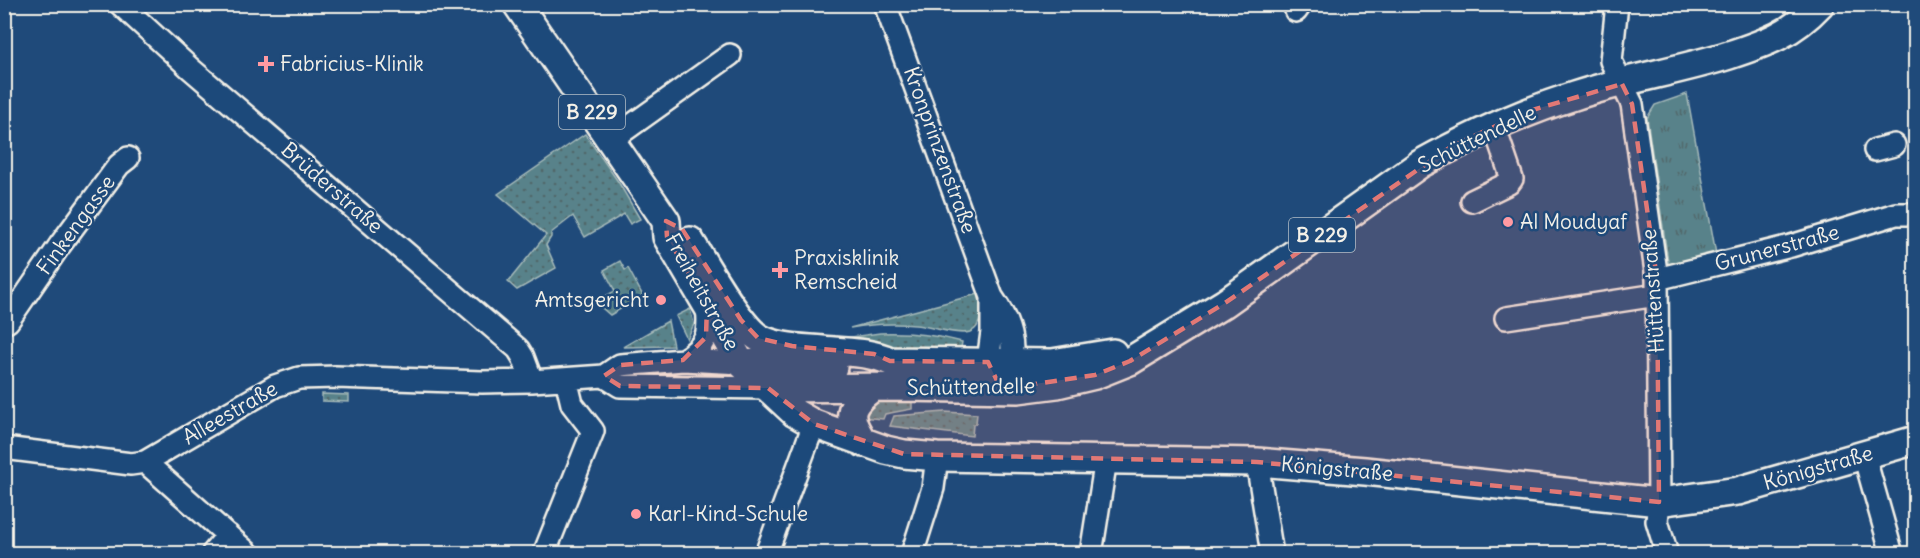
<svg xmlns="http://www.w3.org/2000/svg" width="1920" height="558" font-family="Delius,sans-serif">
	<defs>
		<pattern id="grass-dots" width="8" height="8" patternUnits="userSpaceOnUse" patternTransform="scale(1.5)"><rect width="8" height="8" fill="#58828a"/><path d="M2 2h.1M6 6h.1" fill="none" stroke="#51686b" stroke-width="1.8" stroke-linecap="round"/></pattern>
		<pattern id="park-tufts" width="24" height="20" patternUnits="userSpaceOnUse" patternTransform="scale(1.5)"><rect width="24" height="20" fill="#58828a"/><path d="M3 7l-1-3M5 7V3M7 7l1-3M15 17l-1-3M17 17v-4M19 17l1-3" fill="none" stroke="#51686b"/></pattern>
	</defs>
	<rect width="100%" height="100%" fill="#1f4a7a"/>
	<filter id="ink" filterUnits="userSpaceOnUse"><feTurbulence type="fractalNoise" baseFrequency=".0167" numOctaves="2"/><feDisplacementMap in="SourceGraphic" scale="12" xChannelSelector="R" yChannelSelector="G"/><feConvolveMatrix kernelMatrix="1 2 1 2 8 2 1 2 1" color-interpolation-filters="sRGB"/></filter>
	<g filter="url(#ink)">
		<!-- grass -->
		<path fill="url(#grass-dots)" stroke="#a6bab9" stroke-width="1.5" d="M585,134L619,183L640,219L630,224L624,214L585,237L573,216L551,233V237L546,245L556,268L517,290L508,282L546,235L498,194Z
			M620,261L625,270L628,268L643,296L610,315L595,302L615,291L604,270Z
			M978,294C981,304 984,327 970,332C958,336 929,326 915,325C893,323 872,324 850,328Z
			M690,309L694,324L687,339L676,316Z
			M668,321L673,346L623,347Z
			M880,333C907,332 936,335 962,342L961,348L866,346L830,340Z
			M322,394L349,395V402L322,401Z
			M912,399V409L885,414L883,419L861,417L869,400Z
			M945,412L977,414L976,423L973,425L972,436L890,426L894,416Z"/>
		<!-- park -->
		<path fill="url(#park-tufts)" stroke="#a6bab9" stroke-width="1.5" d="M1687,94L1716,254L1669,268L1647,118L1655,105Z"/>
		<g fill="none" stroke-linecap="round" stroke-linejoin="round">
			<!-- minor casing -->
			<g stroke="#f4f1e8" stroke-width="26">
				<path id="minor" d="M120,4L191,69L518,349L523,357L532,381
					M885,4L992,297C1008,319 1019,348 1007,375
					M1617,4L1611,61L1632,104L1657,279L1659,502L1657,521L1667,554
					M1296,11L1301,4
					M611,140L730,55
					M1875,150L1894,145
					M1472,201L1509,183L1512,179L1494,126
					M1657,279L1791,246L1896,214H1916
					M992,300V332L988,362L994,375
					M1506,318L1657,295
					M4,323L8,321L60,245L119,165L128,158
					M683,360C708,345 710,333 707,304
					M604,376L620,386L768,388
					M4,448L131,464L145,462L275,386L299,378L336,377L482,382L532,381L604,376L620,365L683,360L741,363
					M1864,455L1892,554
					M145,462L249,554
					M1257,462L1272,554
					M212,554L228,535
					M544,554L593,431L572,404L566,379
					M766,554L814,424
					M912,554L933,488L937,457
					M1091,554L1106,459"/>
			</g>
			<!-- major casing -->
			<g stroke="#f4f1e8" stroke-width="32">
				<path id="major" d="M517,4L666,221L667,237L741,363L795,413L814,424L886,450L904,454L937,457L1257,462L1365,471L1659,502L1738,491L1916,440
					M690,241C705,264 738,325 759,338C777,348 803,348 822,350C846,353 868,351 890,361L1052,363L1113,353
					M741,363L833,367
					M768,388L901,387L1018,389L1057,384L1095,375L1130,361L1225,303L1420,164C1469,137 1520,113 1574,96C1625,79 1678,71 1729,55C1766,43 1792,34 1820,4
					M864,443C847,418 846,407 872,388"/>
			</g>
			<!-- minor -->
			<use href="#minor" stroke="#1f4a7a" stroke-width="21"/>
			<!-- major -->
			<use href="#major" stroke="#1f4a7a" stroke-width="27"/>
		</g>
	</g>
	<!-- marked area -->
	<path fill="#e27875" fill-opacity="0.2" stroke="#e27875" stroke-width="4.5" stroke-dasharray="12 8" stroke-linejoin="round" d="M1622,84L1632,104L1657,279L1659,502L1257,462L904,454L814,424L768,388L620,386L604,376L620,365L683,360L706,337L707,304L667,237L666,221L682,229L741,320L758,338L792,346L874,354L890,361L988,362L1001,389L1095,375L1130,361L1225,303L1452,146L1529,111Z"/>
	<!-- markers -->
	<g fill="#ff9aa2" stroke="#1f4a7a" stroke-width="2">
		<path d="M263 55h6v6h6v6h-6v6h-6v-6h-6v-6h6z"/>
		<circle cx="1508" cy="222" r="6"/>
		<path d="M777 261h6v6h6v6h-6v6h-6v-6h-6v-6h6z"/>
		<circle cx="661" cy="300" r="6"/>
		<circle cx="636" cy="514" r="6"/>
	</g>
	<g text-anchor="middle" stroke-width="5" stroke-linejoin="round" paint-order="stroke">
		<!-- shield labels -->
		<g fill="#1f4a7a" stroke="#b4bfc7" stroke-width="1.5">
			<rect x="559" y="95" width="66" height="34" rx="4.5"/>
			<rect x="1289" y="218" width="66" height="34" rx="4.5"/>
		</g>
		<g font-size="20" font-weight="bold" fill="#f4f1e8">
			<text x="592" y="119">B 229</text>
			<text x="1322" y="242">B 229</text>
		</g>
		<!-- poi labels -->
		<g font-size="21" fill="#f4f1e8" stroke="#1f4a7a" text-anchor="start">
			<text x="280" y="71">Fabricius-Klinik</text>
			<text x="1520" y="229">Al Moudyaf</text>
			<text x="794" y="265">Praxisklinik<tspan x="794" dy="24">Remscheid</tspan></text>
			<text x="649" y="307" text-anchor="end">Amtsgericht</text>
			<text x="648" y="521">Karl-Kind-Schule</text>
		</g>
		<!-- street labels -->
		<g font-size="21" fill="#f4f1e8" stroke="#1f4a7a">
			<text transform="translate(1477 139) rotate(-26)" y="7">Schüttendelle</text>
			<text transform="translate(940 150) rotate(70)" y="7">Kronprinzenstraße</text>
			<text transform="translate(332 188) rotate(41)" y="7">Brüderstraße</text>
			<text transform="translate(76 225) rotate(-54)" y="7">Finkengasse</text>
			<text transform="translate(1777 248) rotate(-15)" y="7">Grunerstraße</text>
			<text transform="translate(1653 291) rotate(-94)" y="7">Hüttenstraße</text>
			<text transform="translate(702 292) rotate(61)" y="7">Freiheitstraße</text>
			<text transform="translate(971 387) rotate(-1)" y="7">Schüttendelle</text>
			<text transform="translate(230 413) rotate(-30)" y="7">Alleestraße</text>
			<text transform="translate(1818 468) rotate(-16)" y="7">Königstraße</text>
			<text transform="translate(1337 469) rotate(5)" y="7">Königstraße</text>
		</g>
	</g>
	<!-- margin -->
	<rect width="1920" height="558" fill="none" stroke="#1f4a7a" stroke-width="24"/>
	<rect x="12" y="12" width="1896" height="534" fill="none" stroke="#f4f1e8" stroke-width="2" filter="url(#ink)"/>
</svg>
